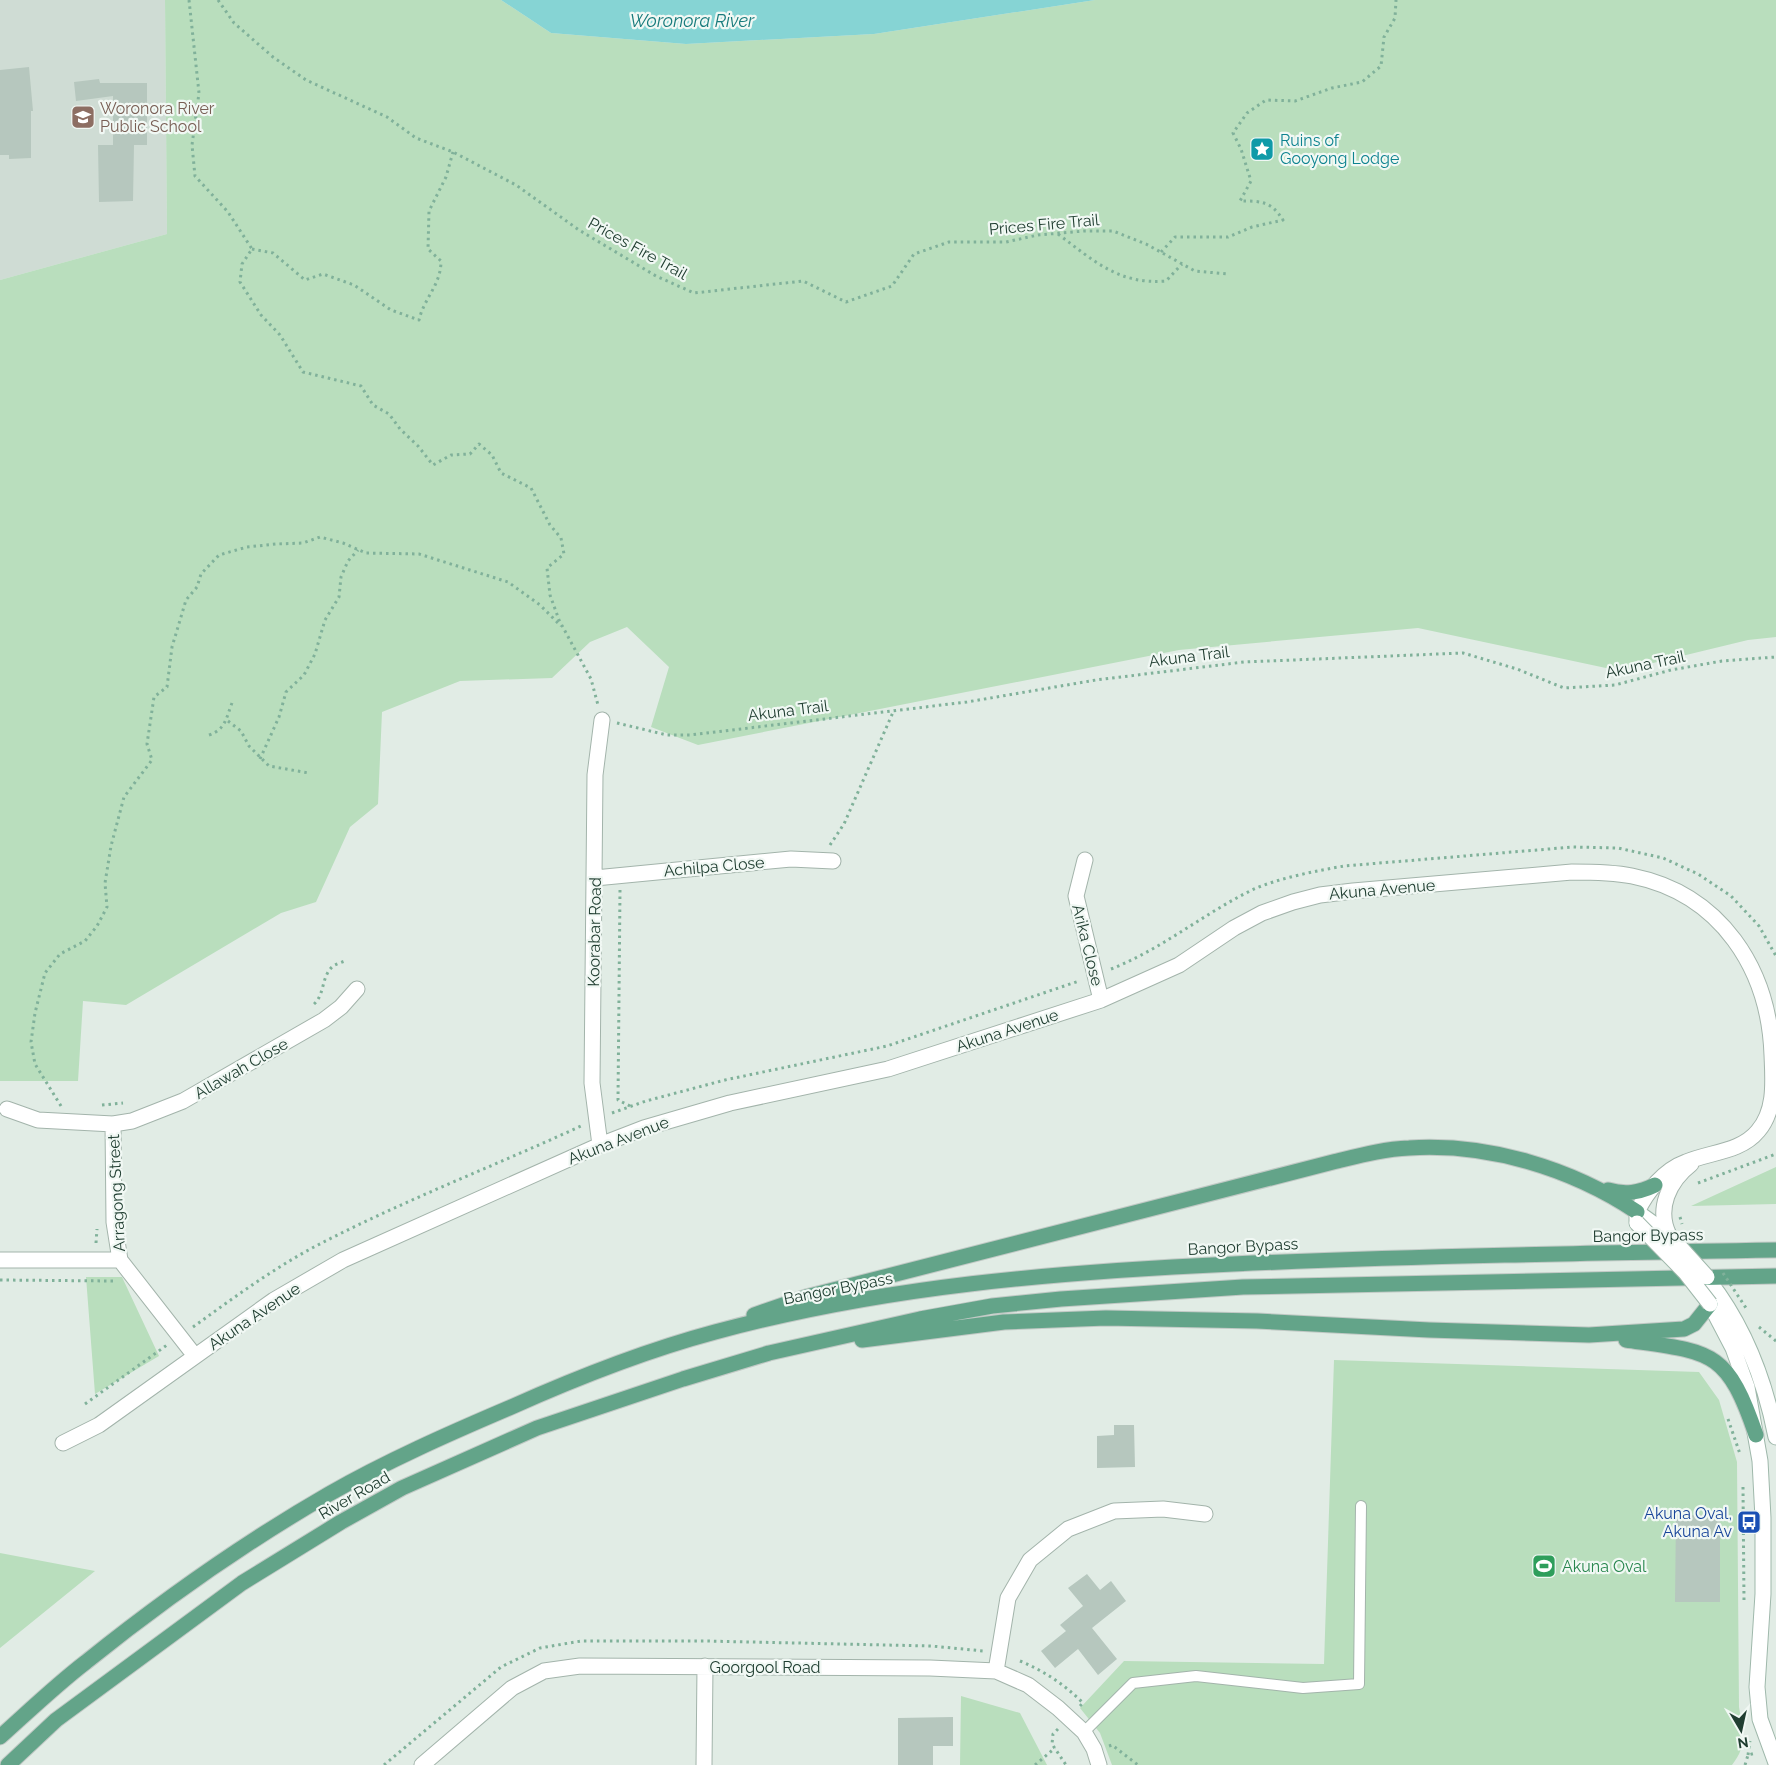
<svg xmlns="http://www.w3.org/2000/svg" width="1776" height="1765" font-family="Raleway,sans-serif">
	<rect width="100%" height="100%" fill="#e1ece5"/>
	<!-- built -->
	<path fill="#cfdcd4" d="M0,0H165L167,234L0,280Z"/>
	<!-- green -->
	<path fill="#b9debd" d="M165,0H501L551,33L686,44L874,34L1095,0H1776V637L1748,640L1620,671L1418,628L1179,650L698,745L651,727L669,667L627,627L590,642L552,678L460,681L382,712L378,804L350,827L316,902L281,913L126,1005L83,1001L78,1081H0V280L167,234Z
		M1776,1167V1204L1691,1206Z
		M86,1277H122L159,1356L95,1394Z
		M1334,1360L1699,1372L1719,1400L1737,1462L1739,1707C1743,1731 1748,1745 1732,1765H1112L1100,1733L1080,1708L1124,1661L1324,1664Z
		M0,1553L95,1571L0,1648Z
		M961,1696L1020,1713L1047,1765H960Z"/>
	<!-- water -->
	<path fill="#86d4d4" d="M501,0H1095L874,34L686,44L551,33Z"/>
	<!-- building -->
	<path fill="#b6c7be" d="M29,67L33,111H31V158L9,159V155H0V70Z
		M99,79L100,83H147V145H134L133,201L99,202L98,145H113V96L76,101L74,82Z
		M1114,1425H1134L1135,1467L1097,1468V1436L1114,1435Z
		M1676,1515H1720V1602H1675Z
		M1087,1574L1100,1590L1111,1581L1126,1601L1092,1628L1117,1659L1098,1675L1078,1649L1055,1668L1041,1651L1066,1631L1060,1625L1083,1606L1068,1588Z
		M953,1717V1746H933V1765H898V1718Z"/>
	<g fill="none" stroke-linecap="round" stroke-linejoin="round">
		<!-- lane casing -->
		<g stroke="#a3b4ab" stroke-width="12">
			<path id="lane" d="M1084,1732L1133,1683L1196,1676L1303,1688L1359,1684L1361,1506"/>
		</g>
		<!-- street casing -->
		<g stroke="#a3b4ab" stroke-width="17">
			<path id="street" d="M1085,860L1076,896L1101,1000
				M595,878L791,859L833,861
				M7,1109L38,1120L113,1124L132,1121L183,1101L324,1020L341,1007L357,989
				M113,1124L114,1222L120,1260L195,1356
				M600,1145L592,1083L595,775L602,720
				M1669,1235C1656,1209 1669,1181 1691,1164
				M0,1260H120
				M63,1443L99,1425L274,1300L343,1260L600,1145L644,1128L730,1103L888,1069L1101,1000L1179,965L1234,928L1262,913L1293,902L1320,895L1353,891L1572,872C1592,872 1612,872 1632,876C1721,894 1769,969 1772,1055C1773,1081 1776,1110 1758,1131C1741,1152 1710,1152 1686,1162C1664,1170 1647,1191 1637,1212
				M996,1671L1008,1598L1030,1560L1068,1529L1114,1511L1163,1509L1205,1514
				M422,1765L512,1688L544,1671L580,1666L930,1668L996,1671L1028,1685L1058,1708L1084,1732L1094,1749L1099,1765
				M704,1765L705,1666"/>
		</g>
		<!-- secondary casing -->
		<g stroke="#9fb8ab" stroke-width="17">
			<path id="secondary" d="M1637,1223V1212L1669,1235
				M1707,1277L1711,1289L1710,1304L1733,1348L1747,1387L1760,1461L1763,1518V1594L1757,1687L1760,1719L1776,1763
				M1709,1281C1744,1326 1765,1381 1776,1437"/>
		</g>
		<!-- primary casing -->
		<g stroke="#c1c9c5" stroke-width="17">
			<path id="primary" d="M1608,1190C1625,1195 1639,1193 1655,1185
				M754,1315L806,1297L1333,1162C1358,1156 1383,1149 1409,1148C1488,1143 1571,1168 1637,1212
				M862,1340L1004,1322L1106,1318L1257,1321L1429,1330L1589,1335L1684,1329L1694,1324L1710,1304
				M1626,1340C1711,1352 1727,1349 1756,1435
				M0,1737C28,1712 56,1685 86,1662C162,1601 244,1543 329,1494C387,1461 448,1434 509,1408C576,1378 644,1351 715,1332C884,1286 1058,1272 1233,1264C1414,1256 1595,1253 1776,1250
				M8,1765L56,1720L242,1583L341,1522L402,1488L537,1428L683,1379L769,1353L920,1319L992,1306L1061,1299L1243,1287L1776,1276"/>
		</g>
		<!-- path -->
		<path stroke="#80b19a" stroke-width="3" stroke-dasharray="2.5 4" stroke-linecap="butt" d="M189,0L199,93L192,145L195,176L228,212L252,249L242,264L240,282L261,315L280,335L303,372L361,386L373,405L389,414L400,429L418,446L433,465L451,455L470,454L479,444L492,455L501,473L531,488L550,525L561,538L564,554L547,568L550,595L559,620L591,679L598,705
			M218,0L234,23L273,57L306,80L387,117L416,138L453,152L516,185L579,230L656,276L694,293L803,281L846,302L892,286L914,254L949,242H1006L1038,235L1084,231H1113L1146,244L1195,271L1228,274
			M1058,234C1094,261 1119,285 1166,281L1182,264
			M252,249L273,253L305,280L323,274L354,285L391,310L419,320C424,298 441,285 441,261L428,249L429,211L446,177L453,152
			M1161,252L1175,237H1228L1252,227L1283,220C1271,201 1261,201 1240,201L1251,181L1241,149L1233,133L1247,113L1266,100L1295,101L1332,88L1362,82L1381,66L1384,37L1395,18L1396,0
			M228,721L241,731L249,746L269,766L309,773
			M617,723L667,735H690L967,702L1096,680L1244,662L1463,653L1517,669L1564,688L1615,685L1671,670L1722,661L1776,657
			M209,735C226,729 226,718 232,703
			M260,759L279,717L286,692L304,675L315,654L325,620L339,597L341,577L348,561L358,550
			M830,845L844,824L894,710
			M620,890L618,1100L630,1106
			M1111,969C1162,949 1203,914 1252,890C1278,878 1316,871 1344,866L1573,847L1618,848L1663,858L1698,874L1731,896L1759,926L1776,956
			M314,1004C325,994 321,978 332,967C335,964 343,962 347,960
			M102,1105L123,1103
			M61,1106L35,1064L31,1042L35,1013L45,973L60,954L85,941L97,926L107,907L105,883L111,846L124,797L152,760L147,744L154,697L167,687L172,647L186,600L197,587L201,574L219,555L247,547L276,544L303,543L320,537L343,543L366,553L419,554L508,582L540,605L561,626
			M612,1113L646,1101L725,1080L887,1046L1079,981
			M1698,1183L1776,1154
			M96,1243L97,1229
			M0,1280L114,1281
			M193,1327C232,1299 271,1270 314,1247C400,1202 492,1167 581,1126
			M1759,1327L1776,1341
			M85,1404L167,1345
			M1728,1419L1740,1454
			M1743,1487L1744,1601
			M1020,1661C1044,1671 1064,1684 1083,1703L1079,1707
			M1058,1729L1053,1734L1052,1744L1066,1765
			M1109,1746L1112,1745L1138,1765
			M1748,1755L1750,1741
			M384,1765L501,1667L540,1648L581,1641H705L931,1646L983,1651
			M1035,1765L1055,1748
			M1745,1765L1748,1755L1756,1753"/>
		<!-- lane -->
		<use href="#lane" stroke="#fff" stroke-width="10"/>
		<!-- street -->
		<use href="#street" stroke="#fff" stroke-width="15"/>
		<!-- secondary -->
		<use href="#secondary" stroke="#fff" stroke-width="15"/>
		<!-- primary -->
		<use href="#primary" stroke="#63a489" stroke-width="15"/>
		<!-- secondary-bridge casing -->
		<g stroke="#9fb8ab" stroke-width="17" stroke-linecap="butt">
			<path id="secondary-bridge" d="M1637,1223L1685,1272L1710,1304
				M1669,1235L1707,1277"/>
		</g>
		<!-- path-bridge -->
		<path stroke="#80b19a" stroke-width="3" stroke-dasharray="2.5 4" stroke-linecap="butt" d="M1680,1217L1682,1224
			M1723,1273L1746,1308"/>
		<!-- secondary-bridge -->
		<use href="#secondary-bridge" stroke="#fff" stroke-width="15"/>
	</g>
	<!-- icons -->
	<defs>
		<g id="school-square" transform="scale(1.25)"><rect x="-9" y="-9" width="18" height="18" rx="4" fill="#8d6e63" stroke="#f1f8f4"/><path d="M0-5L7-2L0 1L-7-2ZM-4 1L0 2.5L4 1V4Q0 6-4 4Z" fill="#fff"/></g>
		<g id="sight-square" transform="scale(1.25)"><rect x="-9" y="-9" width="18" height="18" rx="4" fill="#0f9aa8" stroke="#f1f8f4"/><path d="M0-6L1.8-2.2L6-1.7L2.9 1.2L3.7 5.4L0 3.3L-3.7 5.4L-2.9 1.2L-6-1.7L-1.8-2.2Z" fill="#fff"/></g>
		<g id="bus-square" transform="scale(1.25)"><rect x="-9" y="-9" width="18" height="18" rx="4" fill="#1a4fb4" stroke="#f1f8f4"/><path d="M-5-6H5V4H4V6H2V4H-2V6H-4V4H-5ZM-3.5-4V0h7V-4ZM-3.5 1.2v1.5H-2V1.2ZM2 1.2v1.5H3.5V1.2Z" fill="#fff"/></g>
		<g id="stadium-square" transform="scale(1.25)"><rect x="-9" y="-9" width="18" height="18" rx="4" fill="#2e9e5b" stroke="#f1f8f4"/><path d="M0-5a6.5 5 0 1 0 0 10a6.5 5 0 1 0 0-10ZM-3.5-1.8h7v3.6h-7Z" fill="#fff"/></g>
	</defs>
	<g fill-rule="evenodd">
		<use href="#school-square" x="83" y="117"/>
		<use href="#sight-square" x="1262" y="149"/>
		<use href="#bus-square" x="1749" y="1522"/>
		<use href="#stadium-square" x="1544" y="1566"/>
	</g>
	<g text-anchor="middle" stroke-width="4.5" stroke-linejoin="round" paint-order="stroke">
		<!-- education labels -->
		<g font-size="16" fill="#785e54" stroke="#f1f8f4" text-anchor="start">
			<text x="100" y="114">Woronora River<tspan x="100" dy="18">Public School</tspan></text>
		</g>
		<!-- culture labels -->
		<g font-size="16" fill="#0d838f" stroke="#f1f8f4" text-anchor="start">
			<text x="1280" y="146">Ruins of<tspan x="1280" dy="18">Gooyong Lodge</tspan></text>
		</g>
		<!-- street labels -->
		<g font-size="16" fill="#203e31" stroke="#f1f8f4">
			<text transform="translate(1044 224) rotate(-5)" y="6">Prices Fire Trail</text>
			<text transform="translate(638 248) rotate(29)" y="6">Prices Fire Trail</text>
			<text transform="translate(1189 656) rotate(-7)" y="6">Akuna Trail</text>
			<text transform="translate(1645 664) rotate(-12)" y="6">Akuna Trail</text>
			<text transform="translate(788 710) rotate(-7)" y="6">Akuna Trail</text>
			<text transform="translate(714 866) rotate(-5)" y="6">Achilpa Close</text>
			<text transform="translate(1382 889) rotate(-5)" y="6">Akuna Avenue</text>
			<text transform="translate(594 932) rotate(-89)" y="6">Koorabar Road</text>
			<text transform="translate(1088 945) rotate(76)" y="6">Arika Close</text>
			<text transform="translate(1007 1030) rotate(-18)" y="6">Akuna Avenue</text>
			<text transform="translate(241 1068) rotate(-30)" y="6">Allawah Close</text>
			<text transform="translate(618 1140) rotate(-21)" y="6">Akuna Avenue</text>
			<text transform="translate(116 1193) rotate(-93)" y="6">Arragong Street</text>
			<text transform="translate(1648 1235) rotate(-1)" y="6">Bangor Bypass</text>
			<text transform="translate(1243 1246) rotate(-3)" y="6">Bangor Bypass</text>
			<text transform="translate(838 1288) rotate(-11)" y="6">Bangor Bypass</text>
			<text transform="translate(254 1316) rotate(-34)" y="6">Akuna Avenue</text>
			<text transform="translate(354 1495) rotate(-30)" y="6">River Road</text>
			<text x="765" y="1673">Goorgool Road</text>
		</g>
		<!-- transit labels -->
		<g font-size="16" fill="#164399" stroke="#f1f8f4" text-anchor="end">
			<text x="1732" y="1519">Akuna Oval,<tspan x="1732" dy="18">Akuna Av</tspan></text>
		</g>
		<!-- leisure labels -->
		<g font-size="16" fill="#27864d" stroke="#f1f8f4" text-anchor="start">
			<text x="1562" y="1572">Akuna Oval</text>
		</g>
		<!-- water labels -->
		<g font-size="18" font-style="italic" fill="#187b7c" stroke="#f1f8f4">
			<text x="692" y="27">Woronora River</text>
		</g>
	</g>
	<!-- north arrow -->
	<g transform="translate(1741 1730) rotate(171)" stroke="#f1f8f4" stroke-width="4" paint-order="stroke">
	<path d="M0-4L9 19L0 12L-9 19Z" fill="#203e31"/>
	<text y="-8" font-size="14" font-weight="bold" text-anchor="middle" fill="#203e31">N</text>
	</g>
</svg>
